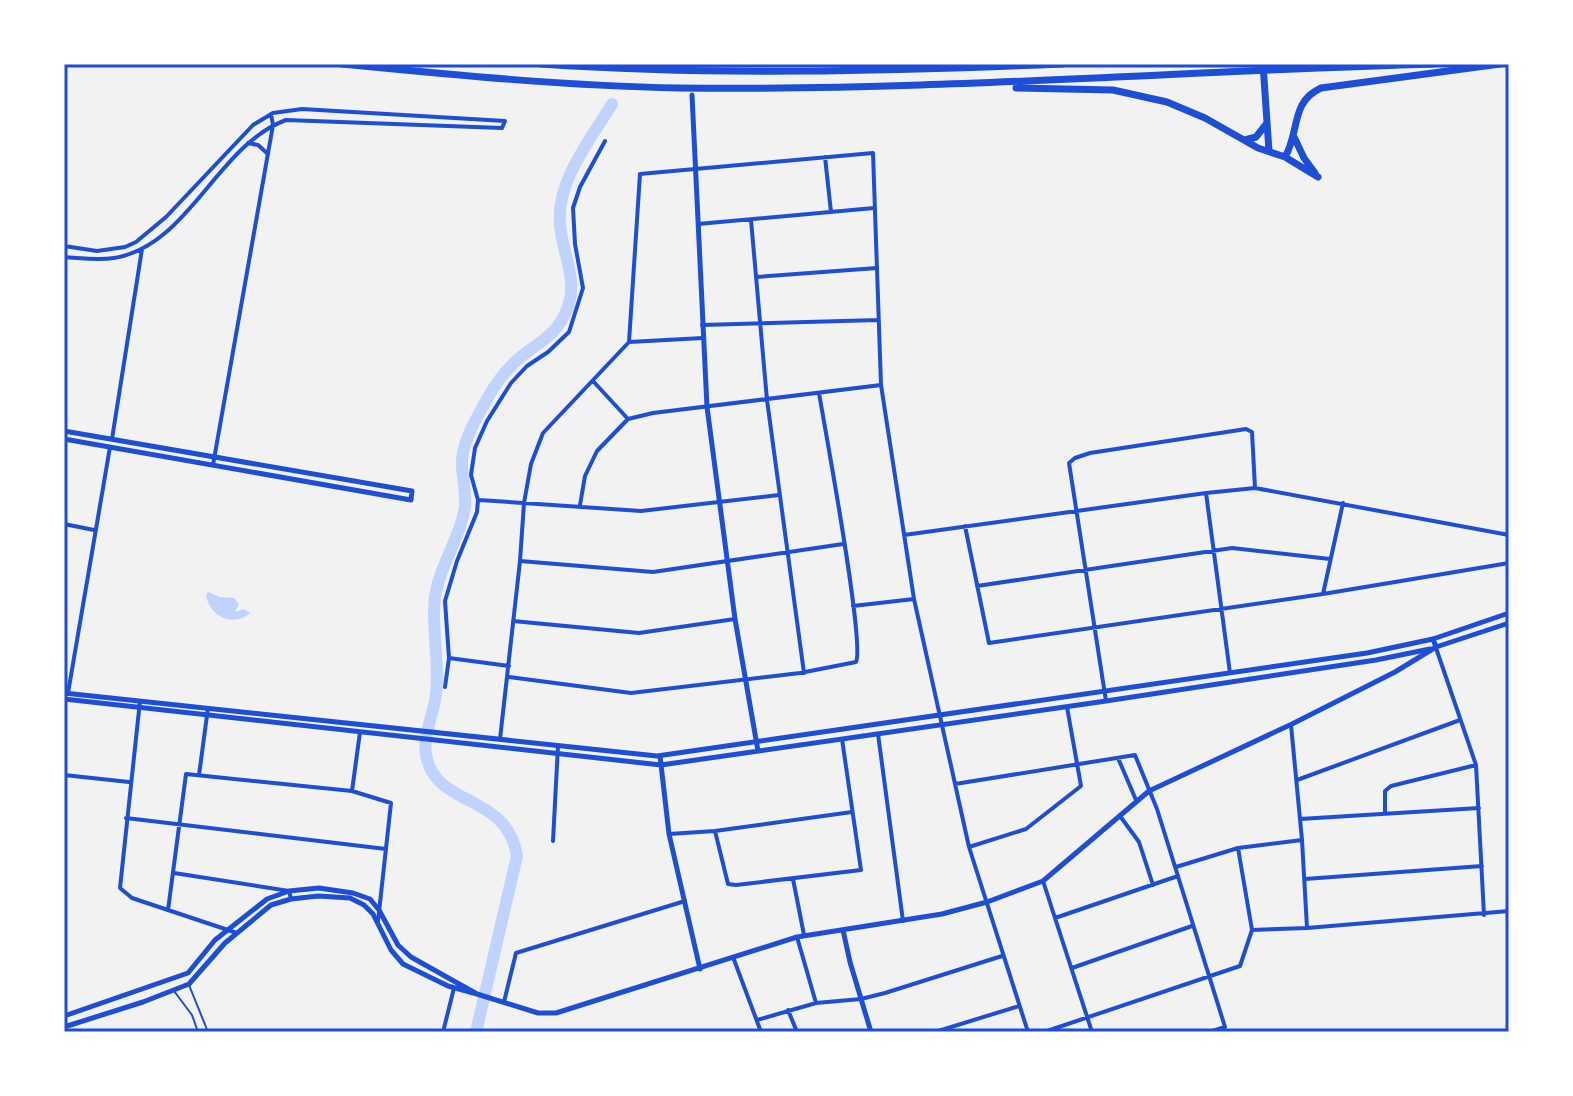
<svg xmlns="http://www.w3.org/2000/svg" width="1573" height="1096" font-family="'Public Sans',sans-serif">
	<rect width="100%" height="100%" fill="#f2f2f2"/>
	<!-- water -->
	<path fill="#bfd3fe" d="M208,592L220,597L234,598L239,604L235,612L244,609L250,613C233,628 209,616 206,595Z"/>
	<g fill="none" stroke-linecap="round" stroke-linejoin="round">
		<!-- river -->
		<path stroke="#bfd3fe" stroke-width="12" d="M476,1032L517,856C507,793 439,808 427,759C421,737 434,715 436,694C440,662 431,629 435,597C439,566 462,535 465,505C466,491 462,477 462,463C462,442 476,419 486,401C493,387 503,374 514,363C536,342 556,339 568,307C578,278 562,253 560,224C556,181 591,139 612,104"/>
		<!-- service -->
		<path stroke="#1d4ed8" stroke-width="2" d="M189,985L208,1032
			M174,991L192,1015L198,1032"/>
		<!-- minor -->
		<path stroke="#1d4ed8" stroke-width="4" d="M248,143L258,145L268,154
			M825,157L831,212
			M751,220L767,400L804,673
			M698,224L874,208
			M64,246L97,251L125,247L136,242L166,217L253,125L273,113L302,109L505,121L502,128L286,120C217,145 189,246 114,258C97,261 81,258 64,257
			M756,277L877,268
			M702,325L878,320
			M629,342L703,338
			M593,381L628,419
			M112,439L142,249
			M213,465L273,125L271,114
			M1206,493L1230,673
			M479,500L641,511L779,495
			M580,505L585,476L597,451L628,419L653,413L881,385
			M64,524L94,530
			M965,526L989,643L1323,594L1509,563
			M904,535L1206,493L1255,488L1509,535
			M520,561L653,572L843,544
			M977,586L1232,548L1330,559
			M1323,594L1343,503
			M853,606L914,599
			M513,621L639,633L735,619
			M1436,648L1476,765L1484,915
			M449,658L509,666
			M509,677L631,693L800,673L856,662C865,643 825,429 819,393
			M445,687L449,658L445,601L457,561L477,512L478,500L471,475L475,448L487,421L511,383L527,366L548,352L569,332L583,288L575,244L573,208L580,187L605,141
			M68,693L110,447
			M140,701L120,888L132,898L237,933
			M1106,701L1069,463L1075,458L1090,453L1246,429L1252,432L1255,488
			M1291,725L1302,840L1307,928
			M360,732L352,791L391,803L378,921
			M878,734L903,921
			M500,739L520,561L524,503L531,464L543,433L629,342L640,174L873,153L881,385L914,599L969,847L1028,1032
			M1118,758L1136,800
			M64,775L129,782
			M199,775L208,708
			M1297,780L1460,720
			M955,784L1135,755L1157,809L1225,1027L1209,1032
			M1385,813V791L1391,786L1476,765
			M1120,816L1139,842L1153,885
			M126,818L386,849
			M1300,819L1479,808
			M715,831L728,884L736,885L861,870L842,739
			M669,834L715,831L852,812
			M553,841L558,746
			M969,847L1026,829L1081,786L1067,707
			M1238,848L1302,840
			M174,873L289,891L291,899
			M793,879L804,935
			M1305,879L1482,866
			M1043,881L1092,1032
			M168,910L186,774L352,791
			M1055,918L1178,876
			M1252,930L1307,928L1509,911
			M797,937L816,1003
			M733,957L761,1032
			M1072,968L1192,926
			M504,1002L516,953L685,901
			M788,1010L797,1032
			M757,1020L816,1003L861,999L885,993L1002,956
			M443,1032L454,988
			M935,1032L1019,1006
			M1044,1032L1240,966L1252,930L1238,848L1176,867"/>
		<!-- tertiary -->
		<path stroke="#1d4ed8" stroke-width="5" d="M692,95L707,407L735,619L758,751
			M64,693L657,756L1367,653L1433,639
			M64,699L661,765L1106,701L1376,660L1430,649
			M660,756L669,834L700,969"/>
		<!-- secondary -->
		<path stroke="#1d4ed8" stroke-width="5" d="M64,431L412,491L411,500L64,439
			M1436,647L1433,639L1509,613
			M843,930L850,962L871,1032
			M477,994L538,1013H556L797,937L942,914L987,902L1043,881L1149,791L1292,724L1395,672L1436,647L1509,623
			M64,1016L188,973L215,940L267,899L289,891L319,888L353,893L370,899L379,910L398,945L411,957L477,994L448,986L403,964L391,950L373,914L364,905L350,898L318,896L291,899L271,905L225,943L189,984L143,1002L64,1027"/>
		<!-- motorway -->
		<path stroke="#1d4ed8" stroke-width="7" d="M342,64C454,75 567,86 679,88C931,91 1182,71 1434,64
			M541,64C715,76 888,71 1063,64
			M1263,64L1269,151
			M1016,88L1113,90L1167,102L1205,118L1258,148L1285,157L1318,177
			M1294,137L1304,158L1315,173
			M1245,140L1256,137L1267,123
			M1285,157C1300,132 1290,102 1321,88L1500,64"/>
	</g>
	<!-- border -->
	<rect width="1573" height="1096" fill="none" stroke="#ffffff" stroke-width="132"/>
	<rect x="66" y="66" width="1441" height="964" fill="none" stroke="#1d4ed8" stroke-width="3"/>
</svg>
